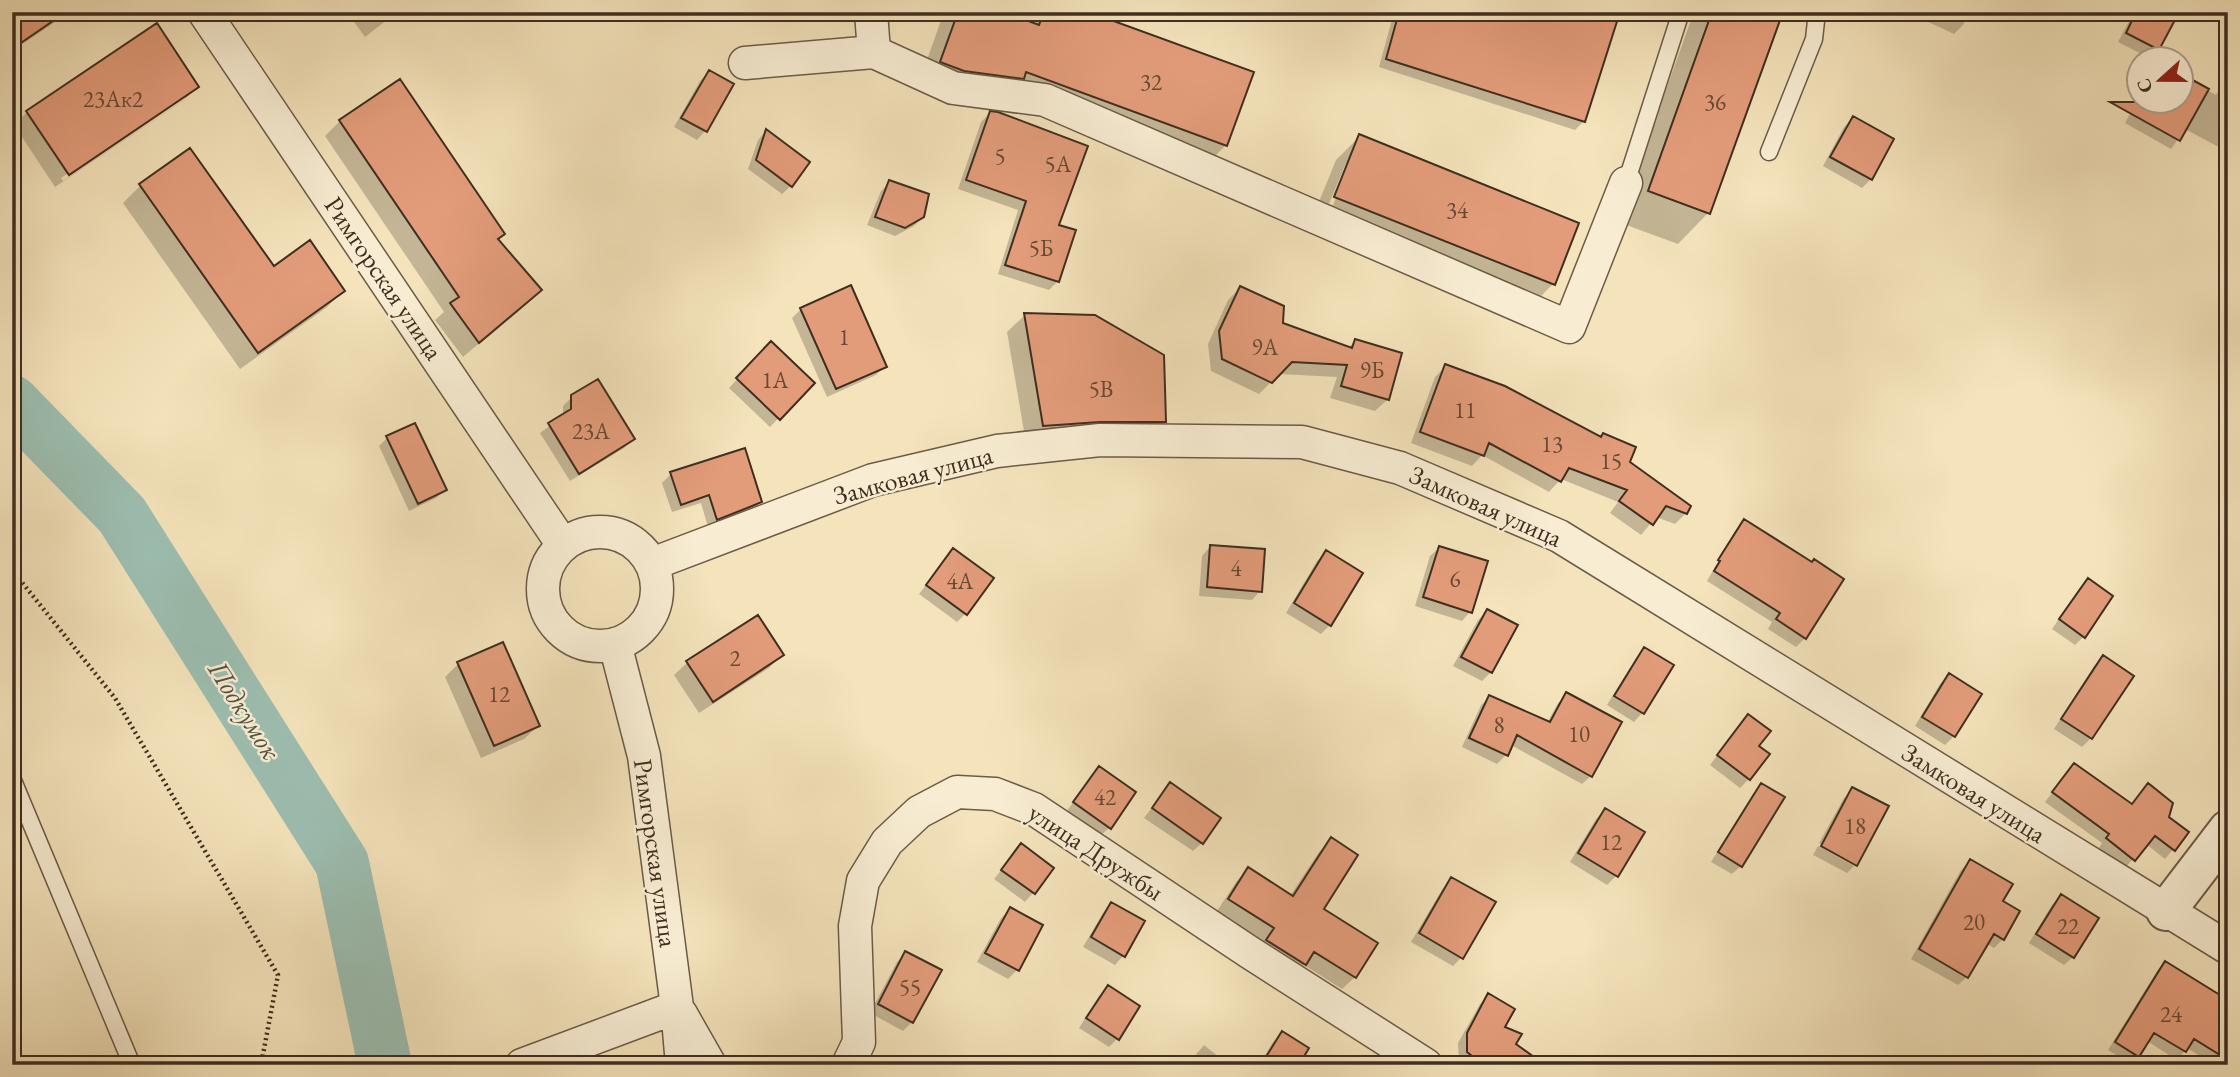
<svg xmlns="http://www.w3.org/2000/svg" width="2240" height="1077" font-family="'EB Garamond',serif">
	<rect width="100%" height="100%" fill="#f4e3bb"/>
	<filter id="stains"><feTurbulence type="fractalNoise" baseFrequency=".00286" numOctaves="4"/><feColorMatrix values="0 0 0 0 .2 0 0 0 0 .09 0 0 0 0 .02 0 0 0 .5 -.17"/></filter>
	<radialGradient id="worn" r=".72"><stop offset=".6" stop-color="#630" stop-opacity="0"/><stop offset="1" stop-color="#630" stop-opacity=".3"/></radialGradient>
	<!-- shadow -->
	<path fill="#0003" fill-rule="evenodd" d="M12,12H70L12,51Z
		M347,12H397L365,37Z
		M951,12H999L1027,22L1037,12H1084L1226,145L1202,169L1004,96L918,86L940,23Z
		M1394,12H1618L1584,121L1575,130L1379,67Z
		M1694,12H1781L1708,213L1678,244L1618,222Z
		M1925,12H1969L1963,25L1954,34L1922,19Z
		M2134,12H2156L2158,49L2149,58L2118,42Z
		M709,72L732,85L705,131L697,140L674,127L700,81Z
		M2228,72V152L2185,129L2171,149L2125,123L2138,99V102H2180V75L2216,95Z
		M197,87L184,100L55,187L14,125L27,112ZM185,95V99L63,181L61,178Z
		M990,113L1057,226L1058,281L1049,290L998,274L1018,210L958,189L981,122Z
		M1853,118L1871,179L1862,188L1823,166L1844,127Z
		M340,121L497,240L524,305L463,357L435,320L444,312L325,136Z
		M766,131L791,186L782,194L748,169L758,140Z
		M1360,136L1553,284L1529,308L1311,221L1336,160ZM1346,163H1350L1333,205L1329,204Z
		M190,150L274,268L343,291L326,308L240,369L123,203L140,186Z
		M890,182L923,217L914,226L895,236L867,225L881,191Z
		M1240,288L1281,324L1348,348L1355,341L1400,354L1387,400L1375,411L1330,398L1337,377L1279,374L1259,394L1211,371L1208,344L1228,300Z
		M801,309L885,366L876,375L827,397L792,318Z
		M1025,315L1165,422L1147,439L1026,443L1007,332Z
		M771,343L812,383L770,427L729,388Z
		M1446,366L1686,513L1675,524L1656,517L1641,535L1610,513L1618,502L1561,479L1549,492L1482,455L1472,466L1411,443L1435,377Z
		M572,397L633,439L624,448L570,481L540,433L563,416V406Z
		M387,438L445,490L436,498L409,511L379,446Z
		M671,474L760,502L752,511L708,527L701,503L672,512L662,483Z
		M1745,521L1805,638L1796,647L1768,629L1772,622L1707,581L1736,530Z
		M1210,547L1260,591L1252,600L1199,596L1202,556Z
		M1439,548L1470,612L1462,621L1415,606L1430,556Z
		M953,550L966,613L957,622L919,594Z
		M1326,552L1361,573L1330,625L1321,634L1286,613L1317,561Z
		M2088,580L2084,636L2075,645L2052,629L2079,589Z
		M1487,611L1491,672L1482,681L1453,666L1478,620Z
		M1645,649L1642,713L1634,722L1607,705L1636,658Z
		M782,655L769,668L699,713L674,675L688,662Z
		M2103,658L2131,676L2091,738L2082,747L2054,729L2094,666Z
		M458,664L538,726L524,739L481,758L445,677Z
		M1949,675L1954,736L1945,745L1915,726L1940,684Z
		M2228,684V695L2222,691Z
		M1567,694L1591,776L1582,784L1511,745L1506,755L1497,764L1462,747L1481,705L1490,697L1547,723L1558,703Z
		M1740,725L1757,747L1749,779L1740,788L1710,765Z
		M2074,765L2131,806L2167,817L2187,833L2165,859L2146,844L2125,868L2099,848L2102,843L2045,802Z
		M1099,768L1109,828L1100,836L1066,812Z
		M1170,784L1202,843L1193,851L1144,818Z
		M1762,785L1741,866L1732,874L1711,862L1753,794Z
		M1853,789L1856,863L1819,843L1844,798Z
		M1605,810L1642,832L1616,876L1607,885L1570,862L1596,819Z
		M1331,840L1321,909L1355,977L1342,989L1304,965L1292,976L1255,953L1263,941L1217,911L1236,882L1248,869L1290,896L1319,852Z
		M1021,846L1033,893L1025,902L994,879Z
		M1818,846L1854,866L1847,873L1813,855Z
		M1970,861L2001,902L2003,939L1994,948L1986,943L1967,977L1958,985L1911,959L1961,870Z
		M1452,879L1462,957L1453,966L1411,942L1443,888Z
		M2061,896L2073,957L2064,965L2029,943L2052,905Z
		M1112,904L1143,922L1123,956L1115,965L1083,947L1103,913Z
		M1010,909L1017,970L1008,979L977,962L1001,918Z
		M906,953L912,1022L903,1031L870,1013L897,962Z
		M2165,963L2228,1028V1065H2214L2187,1048L2177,1060L2147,1041L2130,1064L2108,1050L2157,971Z
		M1108,987L1117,1039L1109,1047L1079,1028L1099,996Z
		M1489,995L1503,1027L1513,1045L1542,1065H1464L1459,1061L1458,1043L1480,1004Z
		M1282,1034L1297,1065H1259L1273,1042Z
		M1204,1045L1229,1065H1187Z
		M914,1056L927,1065H905Z"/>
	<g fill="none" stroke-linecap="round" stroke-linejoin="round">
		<!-- river -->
		<path stroke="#9cbeb0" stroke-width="54" d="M12,402L122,515L342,863L385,1065"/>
	</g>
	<!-- building -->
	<path fill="#e39c7a" stroke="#3f2e20" stroke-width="2" d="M12,12H66L12,49Z
		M958,12H1004L1039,25L1044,12H1089L1254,72L1227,146L1026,72L1024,79L964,71L940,62Z
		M1399,12H1620L1585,122L1386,59Z
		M1712,12H1783L1710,214L1648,191Z
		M2136,12H2160L2175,20L2159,50L2126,33Z
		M157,23L199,87L69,175L26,111Z
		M709,70L734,84L707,132L681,118Z
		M2180,73L2209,89L2180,141L2110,102H2180Z
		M400,79L505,234L498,239L542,290L479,343L450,303L459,297L339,120Z
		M990,111L998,112L1088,146L1059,225L1076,230L1059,282L1005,265L1026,201L966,180Z
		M1853,116L1894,139L1872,180L1830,157Z
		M766,129L810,162L792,187L756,160Z
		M1359,134L1579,223L1555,285L1334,197Z
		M190,148L274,266L310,240L345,291L258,353L139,184Z
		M889,180L929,194L924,217L905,228L875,217Z
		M851,285L887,367L836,389L800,308Z
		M1240,286L1284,306L1283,323L1352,348L1355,339L1402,353L1389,400L1341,386L1347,365L1292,362L1272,383L1222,359L1219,331Z
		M1024,313L1095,315L1164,355L1166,422H1100L1043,426Z
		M771,341L815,383L780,420L736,378Z
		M1445,364L1505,386L1601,437L1603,433L1636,447L1630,462L1691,506L1687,514L1666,506L1653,525L1619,501L1627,490L1569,468L1561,482L1489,443L1484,456L1420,432Z
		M598,379L635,439L579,474L548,423L571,409V395Z
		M415,423L447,490L418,504L386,436Z
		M745,448L762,502L717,520L709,495L681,505L670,472Z
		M1744,519L1812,562L1814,559L1844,579L1806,639L1776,619L1780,613L1714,571L1720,561L1718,560Z
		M1210,545L1265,549L1262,592L1207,587Z
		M1439,546L1488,561L1472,613L1423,597Z
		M953,548L994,578L967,615L926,585Z
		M1326,550L1363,573L1331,626L1294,603Z
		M2088,578L2113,596L2085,638L2059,619Z
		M1487,609L1518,625L1492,673L1461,657Z
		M758,615L784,655L713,702L686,661Z
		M503,642L540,726L494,746L457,662Z
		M1644,647L1674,665L1644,714L1614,696Z
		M2103,655L2134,676L2092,739L2061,719Z
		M1949,673L1982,694L1955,737L1922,717Z
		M1566,692L1622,722L1592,777L1517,735L1508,756L1469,738L1489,695L1550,722Z
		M1748,714L1771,731L1759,746L1770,754L1750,780L1717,755Z
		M2074,763L2132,804L2148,783L2173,803L2169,817L2189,832L2175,851L2155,836L2135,861L2106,838L2109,834L2052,792Z
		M1099,766L1136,792L1111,829L1073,802Z
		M1170,782L1221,818L1203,844L1152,808Z
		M1761,783L1785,797L1742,867L1718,852Z
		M1852,787L1889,806L1857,866L1821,846Z
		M1605,808L1645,832L1618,877L1578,853Z
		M1331,837L1358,855L1324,909L1378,943L1356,978L1314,952L1306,965L1266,940L1274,928L1228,899L1248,867L1293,896Z
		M1021,843L1054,868L1035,894L1001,870Z
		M1970,859L2013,884L2003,901L2020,911L2004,940L1994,934L1968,978L1919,949Z
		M1451,877L1496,902L1463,959L1419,933Z
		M2061,894L2099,918L2074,958L2036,934Z
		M1111,902L1145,921L1125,957L1091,937Z
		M1010,907L1043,925L1019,971L985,953Z
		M905,951L942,970L913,1023L878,1004Z
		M2165,961L2228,1000V1060L2194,1039L2186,1052L2154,1033L2139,1057L2115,1042Z
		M1108,985L1140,1006L1119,1040L1086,1018Z
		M1488,993L1515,1009L1505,1027L1522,1034L1516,1044L1545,1065H1483L1467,1052V1033Z
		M1282,1031L1309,1048L1299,1065H1261Z"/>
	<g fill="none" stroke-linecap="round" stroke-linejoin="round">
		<!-- service casing -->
		<g stroke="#6c5b47" stroke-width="19">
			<path id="service" d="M1769,152L1814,39L1817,12
				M1626,183L1681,12
				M12,778L132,1065"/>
		</g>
		<!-- minor casing -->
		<g stroke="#6c5b47" stroke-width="35">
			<path id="minor" d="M204,12L563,545
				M871,12L874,52
				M745,63L874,52L953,88L1045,100L1569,327L1626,183
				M543 589a57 57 0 1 1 114 0a57 57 0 1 1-114 0Z
				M652,564L873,480L997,451L1100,440L1302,442L1400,468L1559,536L2228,948
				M615,644L644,756L677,1007L682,1065
				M681,1014L710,1065
				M522,1065L677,1007
				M848,1065L859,1042L855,926L863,881L887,842L919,812L957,792L995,794L1034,809L1249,952L1426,1065"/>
		</g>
		<!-- tertiary casing -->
		<g stroke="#6c5b47" stroke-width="42">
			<path id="tertiary" d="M2166,911L2228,830"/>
		</g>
		<!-- path -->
		<path stroke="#3f2e20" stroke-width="4.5" stroke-dasharray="2 3.5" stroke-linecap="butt" d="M12,570L115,698L278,975L261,1065"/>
		<!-- service -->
		<use href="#service" stroke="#f8edd3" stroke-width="16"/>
		<!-- minor -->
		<use href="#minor" stroke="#f8edd3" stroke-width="32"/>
		<!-- tertiary -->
		<use href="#tertiary" stroke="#f8edd3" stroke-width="38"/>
	</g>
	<g text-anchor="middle" stroke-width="5" stroke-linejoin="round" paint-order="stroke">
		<!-- number labels -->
		<g font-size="23" fill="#684a36">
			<text x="1151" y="90">32</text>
			<text x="113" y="107">23Ак2</text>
			<text x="1715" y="110">36</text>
			<text x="1000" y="164">5</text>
			<text x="1058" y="172">5А</text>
			<text x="1457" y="218">34</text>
			<text x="1041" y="256">5Б</text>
			<text x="844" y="345">1</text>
			<text x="1265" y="355">9А</text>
			<text x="1372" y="378">9Б</text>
			<text x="775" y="388">1А</text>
			<text x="1101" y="397">5В</text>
			<text x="1465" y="418">11</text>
			<text x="591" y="439">23А</text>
			<text x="1552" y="452">13</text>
			<text x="1611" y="469">15</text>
			<text x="1236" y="576">4</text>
			<text x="1455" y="587">6</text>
			<text x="960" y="589">4А</text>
			<text x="735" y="666">2</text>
			<text x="499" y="702">12</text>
			<text x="1499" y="733">8</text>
			<text x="1579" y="742">10</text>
			<text x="1105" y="805">42</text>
			<text x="1855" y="834">18</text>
			<text x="1611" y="850">12</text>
			<text x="1974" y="930">20</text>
			<text x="2068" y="934">22</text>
			<text x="910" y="995">55</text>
			<text x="2171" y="1022">24</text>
		</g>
		<!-- street labels -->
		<g font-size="26" fill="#3f2e20" stroke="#f8edd3">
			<text transform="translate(384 278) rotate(56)" y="9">Римгорская улица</text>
			<text transform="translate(913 475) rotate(-15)" y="9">Замковая улица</text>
			<text transform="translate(1486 506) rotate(24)" y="9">Замковая улица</text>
			<text transform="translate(1974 793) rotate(32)" y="9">Замковая улица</text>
			<text transform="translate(1096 852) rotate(33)" y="9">улица Дружбы</text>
			<text transform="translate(656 853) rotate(82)" y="9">Римгорская улица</text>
		</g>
		<!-- water labels -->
		<g font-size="28" font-style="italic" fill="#565244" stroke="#f8edd3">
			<text transform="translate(245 710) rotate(58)" y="10">Подкумок</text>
		</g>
	</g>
	<!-- margin -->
	<rect width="2240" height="1077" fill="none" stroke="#f4e3bb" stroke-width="42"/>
	<rect x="14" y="14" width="2212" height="1049" fill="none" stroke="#3f2e20" stroke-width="3.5"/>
	<rect x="21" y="21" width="2198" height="1035" fill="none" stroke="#3f2e20" stroke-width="2"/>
	<!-- north arrow -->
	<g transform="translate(2160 80) rotate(249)"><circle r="33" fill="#f8edd3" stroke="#aea18b" stroke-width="2"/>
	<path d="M0-5L12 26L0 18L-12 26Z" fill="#8f2418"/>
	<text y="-10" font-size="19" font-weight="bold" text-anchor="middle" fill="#3f2e20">С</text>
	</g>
	<rect width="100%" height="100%" filter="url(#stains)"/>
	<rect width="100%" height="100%" fill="url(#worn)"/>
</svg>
